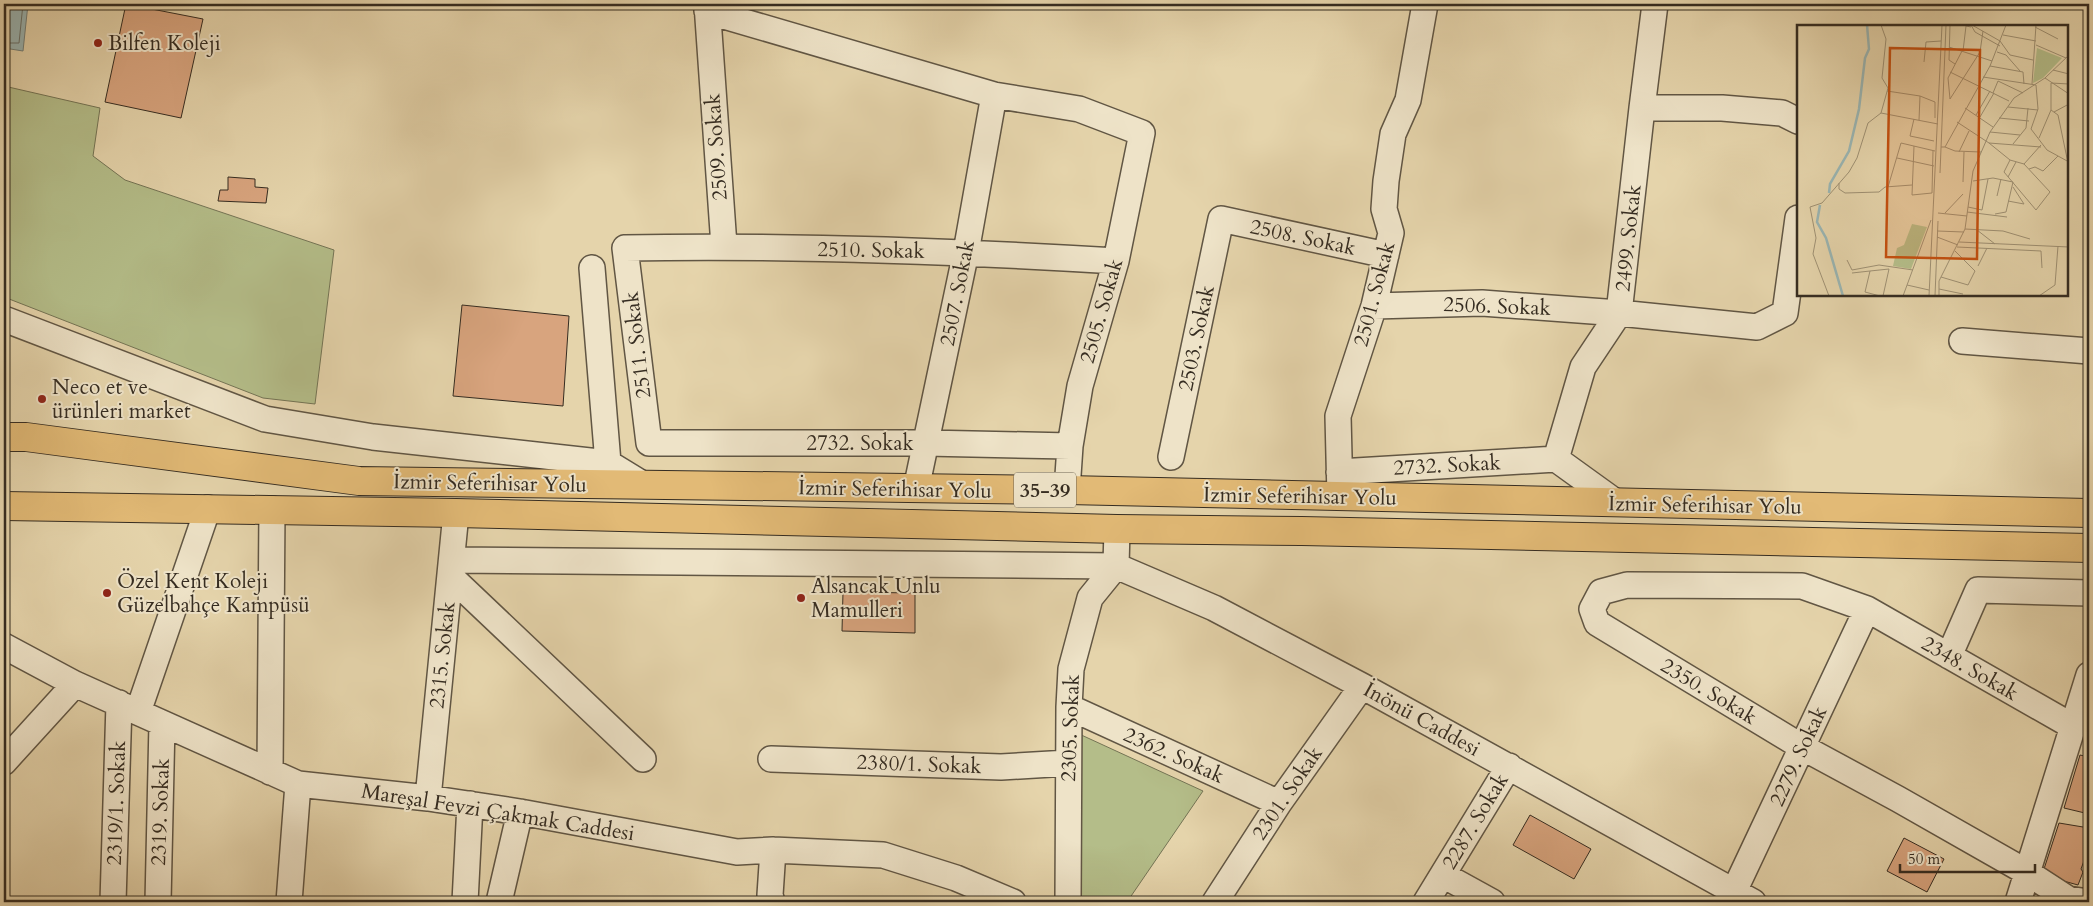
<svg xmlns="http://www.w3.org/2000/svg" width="2093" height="906" font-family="Cardo,serif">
	<rect width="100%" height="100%" fill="#e5d4ab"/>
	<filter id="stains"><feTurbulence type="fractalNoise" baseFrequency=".004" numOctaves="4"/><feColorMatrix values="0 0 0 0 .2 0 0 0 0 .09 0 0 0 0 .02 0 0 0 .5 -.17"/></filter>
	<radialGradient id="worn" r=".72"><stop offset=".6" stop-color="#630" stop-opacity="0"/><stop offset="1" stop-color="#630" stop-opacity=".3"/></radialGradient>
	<!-- green -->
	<path fill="#b4bd89" stroke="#747455" d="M4,86L100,108L93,156L125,180L334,250L315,404L263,398L4,297Z
		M1077,733L1203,791L1127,902H1075Z"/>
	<!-- water -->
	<path fill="#9ab6b4" stroke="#727f79" d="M4,4H28L23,51L4,48Z"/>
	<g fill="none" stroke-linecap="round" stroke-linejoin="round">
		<!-- shore -->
		<path stroke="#68716a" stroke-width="1" d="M4,43H19L23,4"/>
	</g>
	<!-- building -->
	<path fill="#d8a47e" stroke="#352c21" d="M126,4L203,19L181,118L105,102Z
		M228,177L255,179V187L268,188L266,203L218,201L220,190H228Z
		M462,305L569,316L563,406L453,396Z
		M843,592L915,593V633L842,631Z
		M2080,755L2089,757V814L2064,808Z
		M1530,815L1591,849L1574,879L1513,845Z
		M2059,823L2089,828V847L2081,869L2083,872L2078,885L2042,875Z
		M1904,838L1944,859L1927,892L1887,871Z"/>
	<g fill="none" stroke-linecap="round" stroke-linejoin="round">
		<!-- minor casing -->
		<g stroke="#615644" stroke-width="28">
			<path id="minor" d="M707,4L724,246
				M707,11L994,95L1079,109L1142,133L1116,261L1080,386L1070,446L1067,490
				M1642,108H1722L1782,113L1798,121
				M592,268L608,463
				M1374,306L1482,303L1619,313L1757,327L1785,313L1798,218
				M4,319L265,419L373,437L608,463L644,485
				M1962,341L2089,351
				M1070,446L926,443H649L625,248C789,245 953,251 1116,261
				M1171,457L1221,219L1386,255
				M1556,459L1583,367L1619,313L1642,108L1655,4
				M1556,459L1617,503
				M1339,472L1556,459
				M916,489L966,252L994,95
				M1340,497L1338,416L1374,306L1391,233L1384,209L1386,181L1393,134L1408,100L1425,4
				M1117,529L1116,566L1214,608L1362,686L1753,902
				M452,560L1116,566
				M450,576L643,759
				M4,646L75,684L298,784L428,798L520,812L737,852L773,850L883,855L956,878L1013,902
				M1949,656L1978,590L2089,593
				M1069,707L1279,803
				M138,712L208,508
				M2072,726L1867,609L1802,586L1627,585L1601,592L1592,609L1597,623L1802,747L1898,799L2028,873L2068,899L2089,902
				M771,759L1001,767L1068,763
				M4,762L75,684
				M270,772L272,509
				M428,798L456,513
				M1443,875L1492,902
				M113,902L119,703
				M158,902L162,723
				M289,902L298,784
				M465,902L470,804
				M499,902L520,812
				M772,902L770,895L773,850
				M1068,902L1069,707L1071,669L1090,598L1116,566
				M1215,902L1279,803L1362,686
				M1426,902L1509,766
				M1729,902L1867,609
				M2018,902L2089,675"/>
		</g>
		<!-- major casing -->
		<g stroke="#352c21" stroke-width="30">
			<path id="major" d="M4,437H26L359,481L1067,490L2089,513
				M4,506L456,513L1117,529L1302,531L2089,548"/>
		</g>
		<!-- minor -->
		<use href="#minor" stroke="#eee3c8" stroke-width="25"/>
		<!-- major -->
		<use href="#major" stroke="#e2ba76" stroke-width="28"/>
	</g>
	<!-- markers -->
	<g fill="#8f2418" stroke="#eee3c8" stroke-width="2">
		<circle cx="98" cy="43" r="5"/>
		<circle cx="42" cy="399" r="5"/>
		<circle cx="107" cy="593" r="5"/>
		<circle cx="801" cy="598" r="5"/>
	</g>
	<g text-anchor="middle" stroke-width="4" stroke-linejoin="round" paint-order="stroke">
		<!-- shield labels -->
		<rect fill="#eee3c8" stroke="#6c6353" stroke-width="1" x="1014" y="472.5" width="62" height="35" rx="4"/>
		<g font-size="20" font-weight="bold" fill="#352c21">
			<text x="1045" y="497">35-39</text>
		</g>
		<!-- poi labels -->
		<g font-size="21" fill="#352c21" stroke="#eee3c8" text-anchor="start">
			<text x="108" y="50">Bilfen Koleji</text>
			<text x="52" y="394">Neco et ve<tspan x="52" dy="24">ürünleri market</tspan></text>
			<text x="117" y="588">Özel Kent Koleji<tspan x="117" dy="24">Güzelbahçe Kampüsü</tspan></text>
			<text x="811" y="593">Alsancak Unlu<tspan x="811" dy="24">Mamulleri</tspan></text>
		</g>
		<!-- street labels -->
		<g font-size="21" fill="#352c21" stroke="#eee3c8">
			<text transform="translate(716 147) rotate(-94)" y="7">2509. Sokak</text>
			<text transform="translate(1303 237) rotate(12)" y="7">2508. Sokak</text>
			<text transform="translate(1628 238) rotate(-84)" y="7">2499. Sokak</text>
			<text transform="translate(871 250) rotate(1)" y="7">2510. Sokak</text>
			<text transform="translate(957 293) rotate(-79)" y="7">2507. Sokak</text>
			<text transform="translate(1374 294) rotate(-75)" y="7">2501. Sokak</text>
			<text transform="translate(1497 306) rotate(2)" y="7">2506. Sokak</text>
			<text transform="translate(1101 311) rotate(-74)" y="7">2505. Sokak</text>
			<text transform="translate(1196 338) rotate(-78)" y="7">2503. Sokak</text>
			<text transform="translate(637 345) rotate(-97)" y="7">2511. Sokak</text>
			<text x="860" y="450">2732. Sokak</text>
			<text transform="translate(1447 465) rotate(-3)" y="7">2732. Sokak</text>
			<text transform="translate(490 483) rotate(1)" y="7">İzmir Seferihisar Yolu</text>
			<text transform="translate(895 489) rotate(1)" y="7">İzmir Seferihisar Yolu</text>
			<text transform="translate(1300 496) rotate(1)" y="7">İzmir Seferihisar Yolu</text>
			<text transform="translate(1705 505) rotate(1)" y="7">İzmir Seferihisar Yolu</text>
			<text transform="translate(442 655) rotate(-84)" y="7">2315. Sokak</text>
			<text transform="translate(1970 668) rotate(30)" y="7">2348. Sokak</text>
			<text transform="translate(1709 691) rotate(31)" y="7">2350. Sokak</text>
			<text transform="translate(1422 719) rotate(29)" y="7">İnönü Caddesi</text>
			<text transform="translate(1070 728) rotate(-88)" y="7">2305. Sokak</text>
			<text transform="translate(1174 755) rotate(24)" y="7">2362. Sokak</text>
			<text transform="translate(1798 756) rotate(-65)" y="7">2279. Sokak</text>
			<text transform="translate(919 764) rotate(2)" y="7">2380/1. Sokak</text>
			<text transform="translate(1287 793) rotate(-56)" y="7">2301. Sokak</text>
			<text transform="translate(116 803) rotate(-88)" y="7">2319/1. Sokak</text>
			<text transform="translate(160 812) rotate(-88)" y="7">2319. Sokak</text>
			<text transform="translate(498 812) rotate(9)" y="7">Mareşal Fevzi Çakmak Caddesi</text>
			<text transform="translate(1475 821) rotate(-59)" y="7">2287. Sokak</text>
		</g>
	</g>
	<!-- overview -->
	<g transform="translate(1797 25)">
		<rect width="271" height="271" fill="#e5d4ab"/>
		<path d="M240,23L265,33L246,53L236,58ZM115,199L130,202L114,244L96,241L100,223L107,220Z" fill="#b4bd89"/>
		<path fill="none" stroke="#9ab6b4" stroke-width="2.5" d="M32,168L33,159L52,126L62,84L68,33L72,24L70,0M23,180L20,197L29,213L46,271"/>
		<path fill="none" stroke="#9f9174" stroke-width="1" d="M153,0L152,35L158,39M174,0L178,7L203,21M175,0L203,16L213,30L236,35M238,2L261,14M206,10L239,16M239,20L269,33M152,22L195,36M165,26L151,53L153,74L183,27L186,6M166,26L169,1L174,2M200,27L209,30L223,46M127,37L129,17L144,16M193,41L226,47L227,59M256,45L272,49M153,47L212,76M186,52L239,60L241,84L234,104L250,125L272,137M248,53L272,69M254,58L272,59M235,59L239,0M90,66L123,71L138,77M196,68L201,56L226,68M138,77V93M211,82L241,85M168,83L196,102M254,85L261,90L271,138M257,87L272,79M84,88L91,63L85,53L89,14L84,0M84,88L141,99M179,90L193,66M183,92L197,68M202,93L232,96M117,94L113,111L137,116M122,95L123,71M160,97L192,118L244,122M193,107L223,110M242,113L254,85V58M192,118L213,135L227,139L253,167L239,185L207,147L213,135M216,119L229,103L231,83M117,121L115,170L135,168L136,126M144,122H148L193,41L209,0M148,122L158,126L184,127M162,127L172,106M100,133L137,141M227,139L244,120M232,144L238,142L246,146L261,131M143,148L149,0M211,152L219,137M176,156L196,153L216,157L209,187L198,189M166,157L167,127M42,158V164L48,168L82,167L88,162L115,160M91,162L104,118L138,126M200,171L204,154M211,176L227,179L216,162M171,182L185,185L191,154M170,187L210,192M141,188L170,191M148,188L166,169M168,204L206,206L233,214M180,205L198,219M140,206L167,207M140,212L161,220M162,217L272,222M160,222L244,226L245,243M50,235L55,245L82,240L116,245M181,241L190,223M55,248L73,246M144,252L171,260L178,246L158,226M110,260L132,265M142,264L166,269M32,271L16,229L19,213L13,182L25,178L52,147L60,133L71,98L84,88M83,271L68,267L73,246L92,244M86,271L92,244M106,271L134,195M132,271L145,0M138,271L141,196M142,271V256L168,204L176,146L193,107L217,73L248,53L272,30M242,271L258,260L261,221"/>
		<path fill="#c45010" fill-opacity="0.15" stroke="#c45010" stroke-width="2.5" d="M93,23L183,25L180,234L89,232Z"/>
		<rect width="271" height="271" fill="none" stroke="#352c21" stroke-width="2.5"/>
	</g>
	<!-- margin -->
	<rect width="2093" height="906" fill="none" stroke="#e5d4ab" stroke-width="20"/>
	<rect x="5" y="5" width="2083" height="896" fill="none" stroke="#352c21" stroke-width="2.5"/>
	<rect x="10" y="10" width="2073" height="886" fill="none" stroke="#352c21"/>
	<!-- scale -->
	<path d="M1900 864v8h135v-8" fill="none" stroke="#352c21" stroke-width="2.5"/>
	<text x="1908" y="864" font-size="15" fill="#352c21" stroke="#eee3c8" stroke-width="4" paint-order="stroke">50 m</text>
	<rect width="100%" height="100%" filter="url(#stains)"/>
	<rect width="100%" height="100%" fill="url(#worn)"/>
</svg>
